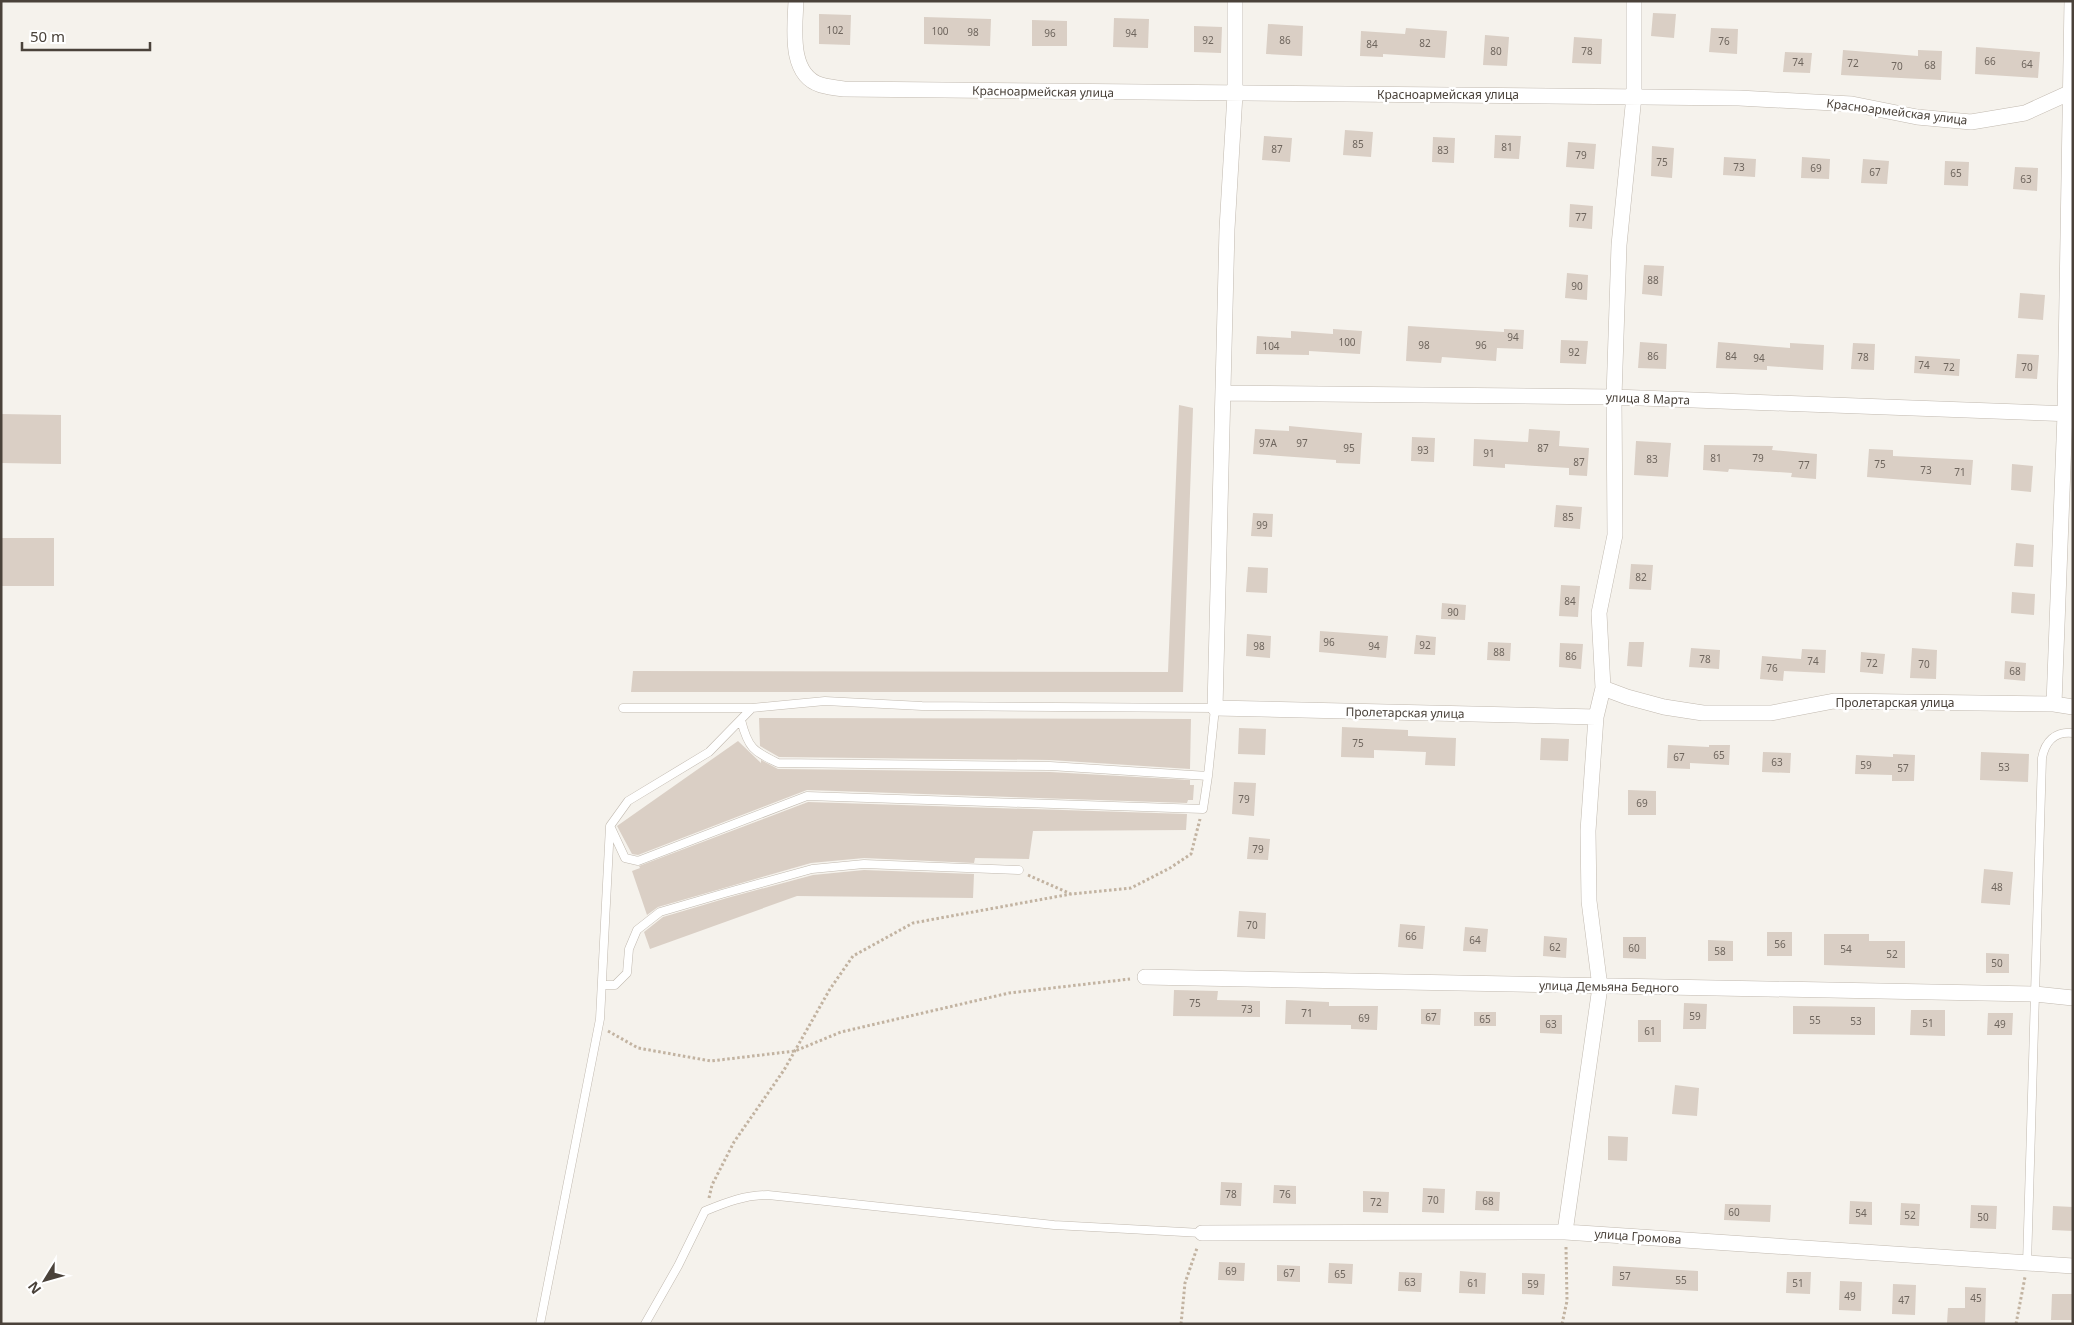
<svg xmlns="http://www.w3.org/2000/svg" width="2074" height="1325" font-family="'Noto Sans',sans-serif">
	<rect width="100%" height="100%" fill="#f5f2ec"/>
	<!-- building -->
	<path fill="#dacfc5" d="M1653,13L1676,14L1674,38L1651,36Z
		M819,14L851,15L850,45L819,44Z
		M924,17L991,19L990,46L924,44Z
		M1114,18L1149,19L1148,48L1113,47Z
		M1032,20L1067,21V46H1032Z
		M1268,24L1303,26L1302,56L1266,54Z
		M1194,26L1222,27L1221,53L1194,52Z
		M1406,28L1447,31L1445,58L1383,54V57L1360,56L1361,31L1405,34Z
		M1711,28L1738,29L1737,54L1709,52Z
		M1485,35L1509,37L1507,66L1483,65Z
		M1574,37L1602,39L1601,64L1572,63Z
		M1976,47L2040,52L2038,78L1975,74Z
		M1843,50L1918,56V50L1942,51L1941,80L1841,75Z
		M1785,52L1812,53L1810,73L1783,72Z
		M1345,130L1373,132L1371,157L1343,155Z
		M1495,135L1521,136L1519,159L1494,158Z
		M1264,136L1292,138L1290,162L1262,160Z
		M1433,137L1455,138L1454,163L1432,162Z
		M1568,142L1596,144L1594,169L1566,167Z
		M1652,146L1674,148L1672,178L1651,176Z
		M1724,157L1756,159L1755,177L1723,175Z
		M1802,157L1830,159L1829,179L1801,178Z
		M1863,159L1889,161L1887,184L1861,183Z
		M1945,161L1969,162L1968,186L1944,185Z
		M2015,167L2038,168L2037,191L2013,189Z
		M1570,204L1593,206L1592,229L1569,227Z
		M1644,265L1664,266L1662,296L1642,294Z
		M1567,273L1588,275L1587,300L1565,298Z
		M2020,293L2045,295L2043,320L2018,318Z
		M1408,326L1504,332V329L1524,330L1523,349L1497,348L1496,361L1442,357L1441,363L1406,361Z
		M1333,329L1362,331L1360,354L1309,351V355L1256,354L1257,336L1291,338V331L1333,334Z
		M1561,340L1588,341L1586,364L1560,363Z
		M1640,342L1667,344L1666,369L1638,368Z
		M1718,342L1790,348V343L1824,345L1823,370L1767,366V370L1716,368Z
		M1853,343L1875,344L1874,370L1851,369Z
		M2017,354L2039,355L2037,379L2015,378Z
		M1915,356L1960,359L1959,376L1914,373Z
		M1179,405L1193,408L1183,692H631L633,671L1168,672Z
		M1,414L61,415V464L1,463Z
		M1289,426L1362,433L1360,464L1336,463V460L1253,454L1255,429L1289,431Z
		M1529,429L1560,431L1559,446L1589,448L1587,476L1569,475V468L1505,464V468L1473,466L1474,439L1528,442Z
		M1412,437L1435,438L1434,462L1411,461Z
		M1636,441L1671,443L1668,477L1634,475Z
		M1704,445L1773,446L1772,450L1817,454L1816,479L1791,477L1792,473L1729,469L1728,472L1703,470Z
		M1869,449L1893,450V456L1973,460L1971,485L1867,477Z
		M2012,464L2033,466L2031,492L2011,490Z
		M1556,505L1582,507L1580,529L1554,527Z
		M1253,513L1273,514L1272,537L1251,536Z
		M1,538H54V586H1Z
		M2016,543L2034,545L2033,567L2014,566Z
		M1631,564L1653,565L1651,590L1629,589Z
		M1248,567L1268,568L1267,593L1246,592Z
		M1561,585L1580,586L1578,617L1559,616Z
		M2012,592L2035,594L2034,615L2011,613Z
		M1442,603L1466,605L1465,620L1441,619Z
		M1320,631L1388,636L1386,658L1319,652Z
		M1247,634L1271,636L1270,658L1246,656Z
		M1416,635L1436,637L1435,655L1414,654Z
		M1488,642L1511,643L1510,661L1487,660Z
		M1629,642H1644L1642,667L1627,666Z
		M1560,643L1583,644L1581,669L1559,667Z
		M1691,648L1720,650L1719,669L1689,667Z
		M1912,648L1937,650L1936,679L1910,678Z
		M1802,649L1826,650L1825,673L1784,671L1783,681L1760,679L1762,656L1801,659Z
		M1861,652L1885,654L1883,674L1860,672Z
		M2005,661L2026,663L2025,681L2004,679Z
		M759,718L1191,719L1190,769L1050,760L779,757L760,746Z
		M1342,727L1408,730V736L1456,738L1455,766L1425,765L1426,752L1374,750V758L1341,757Z
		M1239,728L1266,729L1265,755L1238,754Z
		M1541,738L1569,739L1568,761L1540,760Z
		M738,741L761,763V760L778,769L1050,772L1190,780V785H1194L1193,800H1188L1187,803L807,790L638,855L632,854L617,826Z
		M1668,745L1709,747V745H1730L1729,765L1690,763V769L1667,768Z
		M1763,752L1791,753L1790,773L1762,772Z
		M1981,752L2029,754L2028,782L1980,780Z
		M1893,754L1915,755L1914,781H1892V775L1855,774L1856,755L1893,757Z
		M1234,782L1256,783L1254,816L1232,814Z
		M1628,790L1656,791V815H1628Z
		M808,802L1187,814L1186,830L1033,831L1029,859L975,858L974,863L864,858L811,863L658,907L647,915L632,871L640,868L639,866Z
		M1249,837L1270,839L1268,860L1247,859Z
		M1984,869L2013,872L2010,905L1981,903Z
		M864,870L974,874L973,898L797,896L650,949L644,932L663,917L727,898L813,875Z
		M1239,911L1266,913L1265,939L1237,937Z
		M1400,924L1425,926L1423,949L1398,947Z
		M1465,927L1488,929L1486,952L1463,951Z
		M1767,932H1792V956H1767Z
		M1824,934H1869V941H1905V968L1824,965Z
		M1544,936L1567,938L1566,958L1543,956Z
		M1623,937H1646V959L1623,958Z
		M1708,940L1733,941V961H1708Z
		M1986,953L2009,954V973H1986Z
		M1174,990L1218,991L1217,1000L1260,1001V1017L1173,1016Z
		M1286,1000L1329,1002V1006H1378L1377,1030L1351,1029V1025L1285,1024Z
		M1684,1003L1707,1004L1706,1029H1683Z
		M1793,1006L1875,1007V1035L1793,1034Z
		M1421,1009H1441L1440,1025L1421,1024Z
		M1911,1010H1945V1036L1910,1035Z
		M1474,1012H1496V1026H1474Z
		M1988,1013H2013L2012,1035H1987Z
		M1540,1015H1562V1034L1540,1033Z
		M1638,1020H1661V1042H1638Z
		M1675,1085L1699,1088L1697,1116L1672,1114Z
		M1608,1136L1628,1137L1627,1161L1608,1160Z
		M1221,1182L1242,1183L1241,1206L1220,1205Z
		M1274,1185L1296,1186V1204L1273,1203Z
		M1423,1188L1445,1189L1444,1213L1422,1212Z
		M1363,1191L1389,1192L1388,1213L1363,1212Z
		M1476,1191L1500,1192L1499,1211L1475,1210Z
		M1850,1201L1872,1202V1225L1849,1224Z
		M1901,1203L1920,1204L1919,1226L1900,1225Z
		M1725,1204L1771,1205L1770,1222L1724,1220Z
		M1971,1205L1997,1206L1996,1229L1970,1228Z
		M2053,1206L2073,1207V1231L2052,1230Z
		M1219,1262L1245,1263L1244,1281L1218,1280Z
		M1329,1263L1353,1264L1352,1284L1328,1283Z
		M1277,1265L1300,1266V1282L1277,1281Z
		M1613,1266L1698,1271V1291L1612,1286Z
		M1460,1271L1486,1273L1485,1294L1459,1293Z
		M1399,1272L1422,1273L1421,1292L1398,1291Z
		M1787,1272H1811L1810,1294L1786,1293Z
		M1522,1273L1545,1274L1544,1295L1522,1294Z
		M1840,1281L1862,1282L1861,1311L1839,1310Z
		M1893,1284L1916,1285L1915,1315L1892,1314Z
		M1965,1287L1986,1288L1985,1324L1947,1323L1948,1308H1965Z
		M2052,1294H2073V1320H2051Z"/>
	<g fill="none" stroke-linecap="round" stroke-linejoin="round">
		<!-- service casing -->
		<g stroke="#c1b9af" stroke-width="9">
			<path id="service" d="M623,708H752
				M611,828L625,858L638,861L807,796L1203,809L1208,776
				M602,985H615L627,973L629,949L637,930L660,912L725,893L812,869L864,864L1019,870
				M2027,1264L2042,758C2045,742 2055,731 2073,733
				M540,1324L600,1019L610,826L628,801L709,752L752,708L825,701L922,706L1215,708L1208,776L1050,766L778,763C753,751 748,748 741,720
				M645,1324L678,1266L705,1211C727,1202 745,1195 768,1195L1054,1225L1202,1233"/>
		</g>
		<!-- minor casing -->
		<g stroke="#c1b9af" stroke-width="16">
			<path id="minor" d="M796,1C795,27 788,75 821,85C828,87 836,88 844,89L1739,98L1852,104L1917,117L1971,122L2025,113L2071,92
				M1235,1V94L1227,229L1215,708L1596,717
				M1223,393L1614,397L2073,414
				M1603,688L1627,697L1664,707L1703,713H1771L1834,701L2054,704L2073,707
				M2054,704L2065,414L2072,1
				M1145,977L2035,994L2073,998
				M1565,1232L1600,987L1589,901L1588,831L1596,717L1603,688L1599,613L1615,535L1614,397L1619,245L1634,96V1
				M1202,1233L1565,1232L2073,1266"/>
		</g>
		<!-- path -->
		<path stroke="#c2b3a1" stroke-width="3" stroke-dasharray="2.5 2.5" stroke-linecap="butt" d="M1028,875L1071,894
			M608,1031L638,1048L711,1061L795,1051L841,1032L1009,993L1130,979
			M709,1198L712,1185L734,1142L784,1070L830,989L853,956L913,923L1071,894L1131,888L1170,868L1191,854L1200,819
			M1181,1324L1185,1283L1197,1248
			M1562,1324L1567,1301L1566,1247
			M2016,1324L2025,1277"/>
		<!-- service -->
		<use href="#service" stroke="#fff" stroke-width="8"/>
		<!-- minor -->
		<use href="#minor" stroke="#fff" stroke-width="15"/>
	</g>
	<g text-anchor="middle" stroke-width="5" stroke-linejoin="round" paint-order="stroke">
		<!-- number labels -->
		<g font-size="10" fill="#6e655d">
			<text x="835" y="34">102</text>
			<text x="940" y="35">100</text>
			<text x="973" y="36">98</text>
			<text x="1050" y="37">96</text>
			<text x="1131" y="37">94</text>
			<text x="1208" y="44">92</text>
			<text x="1285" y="44">86</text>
			<text x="1724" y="45">76</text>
			<text x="1425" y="47">82</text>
			<text x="1372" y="48">84</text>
			<text x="1496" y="55">80</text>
			<text x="1587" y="55">78</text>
			<text x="1990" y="65">66</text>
			<text x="1798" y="66">74</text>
			<text x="1853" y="67">72</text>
			<text x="2027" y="68">64</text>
			<text x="1930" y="69">68</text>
			<text x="1897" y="70">70</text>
			<text x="1358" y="148">85</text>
			<text x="1507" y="151">81</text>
			<text x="1277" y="153">87</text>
			<text x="1443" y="154">83</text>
			<text x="1581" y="159">79</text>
			<text x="1662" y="166">75</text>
			<text x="1739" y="171">73</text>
			<text x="1816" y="172">69</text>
			<text x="1875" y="176">67</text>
			<text x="1956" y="177">65</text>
			<text x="2026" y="183">63</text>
			<text x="1581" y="221">77</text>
			<text x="1653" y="284">88</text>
			<text x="1577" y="290">90</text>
			<text x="1513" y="341">94</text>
			<text x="1347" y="346">100</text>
			<text x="1424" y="349">98</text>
			<text x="1481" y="349">96</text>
			<text x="1271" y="350">104</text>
			<text x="1574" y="356">92</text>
			<text x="1653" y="360">86</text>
			<text x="1731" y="360">84</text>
			<text x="1863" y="361">78</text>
			<text x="1759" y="362">94</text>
			<text x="1924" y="369">74</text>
			<text x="1949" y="371">72</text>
			<text x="2027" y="371">70</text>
			<text x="1268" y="447">97А</text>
			<text x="1302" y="447">97</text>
			<text x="1349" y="452">95</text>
			<text x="1543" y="452">87</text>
			<text x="1423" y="454">93</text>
			<text x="1489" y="457">91</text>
			<text x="1716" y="462">81</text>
			<text x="1758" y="462">79</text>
			<text x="1652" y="463">83</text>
			<text x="1579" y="466">87</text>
			<text x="1880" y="468">75</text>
			<text x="1804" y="469">77</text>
			<text x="1926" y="474">73</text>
			<text x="1960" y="476">71</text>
			<text x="1568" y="521">85</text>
			<text x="1262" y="529">99</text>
			<text x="1641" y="581">82</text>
			<text x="1570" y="605">84</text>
			<text x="1453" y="616">90</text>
			<text x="1329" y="646">96</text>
			<text x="1425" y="649">92</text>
			<text x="1259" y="650">98</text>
			<text x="1374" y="650">94</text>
			<text x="1499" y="656">88</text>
			<text x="1571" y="660">86</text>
			<text x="1705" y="663">78</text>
			<text x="1813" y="665">74</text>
			<text x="1872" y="667">72</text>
			<text x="1924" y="668">70</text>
			<text x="1772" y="672">76</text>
			<text x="2015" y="675">68</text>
			<text x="1358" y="747">75</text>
			<text x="1719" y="759">65</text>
			<text x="1679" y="761">67</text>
			<text x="1777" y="766">63</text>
			<text x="1866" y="769">59</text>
			<text x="2004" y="771">53</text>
			<text x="1903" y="772">57</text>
			<text x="1244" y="803">79</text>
			<text x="1642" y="807">69</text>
			<text x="1258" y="853">79</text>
			<text x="1997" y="891">48</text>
			<text x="1252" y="929">70</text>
			<text x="1411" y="940">66</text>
			<text x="1475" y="944">64</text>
			<text x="1780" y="948">56</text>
			<text x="1555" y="951">62</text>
			<text x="1634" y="952">60</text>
			<text x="1846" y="953">54</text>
			<text x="1720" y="955">58</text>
			<text x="1892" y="958">52</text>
			<text x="1997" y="967">50</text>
			<text x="1195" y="1007">75</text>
			<text x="1247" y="1013">73</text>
			<text x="1307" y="1017">71</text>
			<text x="1695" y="1020">59</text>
			<text x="1431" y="1021">67</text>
			<text x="1364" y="1022">69</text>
			<text x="1485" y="1023">65</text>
			<text x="1815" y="1024">55</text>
			<text x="1856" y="1025">53</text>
			<text x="1928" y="1027">51</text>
			<text x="1551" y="1028">63</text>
			<text x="2000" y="1028">49</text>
			<text x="1650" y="1035">61</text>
			<text x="1231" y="1198">78</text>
			<text x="1285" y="1198">76</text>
			<text x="1433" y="1204">70</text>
			<text x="1488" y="1205">68</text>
			<text x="1376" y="1206">72</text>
			<text x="1734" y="1216">60</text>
			<text x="1861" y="1217">54</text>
			<text x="1910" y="1219">52</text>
			<text x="1983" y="1221">50</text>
			<text x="1231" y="1275">69</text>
			<text x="1289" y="1277">67</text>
			<text x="1340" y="1278">65</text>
			<text x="1625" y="1280">57</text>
			<text x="1681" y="1284">55</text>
			<text x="1410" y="1286">63</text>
			<text x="1473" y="1287">61</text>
			<text x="1798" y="1287">51</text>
			<text x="1533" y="1288">59</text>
			<text x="1850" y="1300">49</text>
			<text x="1976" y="1302">45</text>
			<text x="1904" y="1304">47</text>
		</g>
		<!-- street labels -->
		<g font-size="12" fill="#4a423a" stroke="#fff">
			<text transform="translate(1043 92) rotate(1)" y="4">Красноармейская улица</text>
			<text x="1448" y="99">Красноармейская улица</text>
			<text transform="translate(1897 112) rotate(7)" y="4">Красноармейская улица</text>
			<text transform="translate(1648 399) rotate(2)" y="4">улица 8 Марта</text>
			<text x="1895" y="707">Пролетарская улица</text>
			<text transform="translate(1405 713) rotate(1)" y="4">Пролетарская улица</text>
			<text transform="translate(1609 987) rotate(1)" y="4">улица Демьяна Бедного</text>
			<text transform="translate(1638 1237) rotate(4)" y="4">улица Громова</text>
		</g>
	</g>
	<!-- border -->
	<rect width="2074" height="1325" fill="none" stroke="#4a423a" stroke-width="5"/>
	<!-- north arrow -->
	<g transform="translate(45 1280) rotate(233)" stroke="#ffffff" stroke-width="4" paint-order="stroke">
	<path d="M0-4L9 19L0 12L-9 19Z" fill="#4a423a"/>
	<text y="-8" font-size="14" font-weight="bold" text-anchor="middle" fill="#4a423a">N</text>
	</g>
	<!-- scale -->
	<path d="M22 42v8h128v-8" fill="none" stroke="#4a423a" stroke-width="2.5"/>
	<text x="30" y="42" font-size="15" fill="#4a423a" stroke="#ffffff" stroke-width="4" paint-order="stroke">50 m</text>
</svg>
